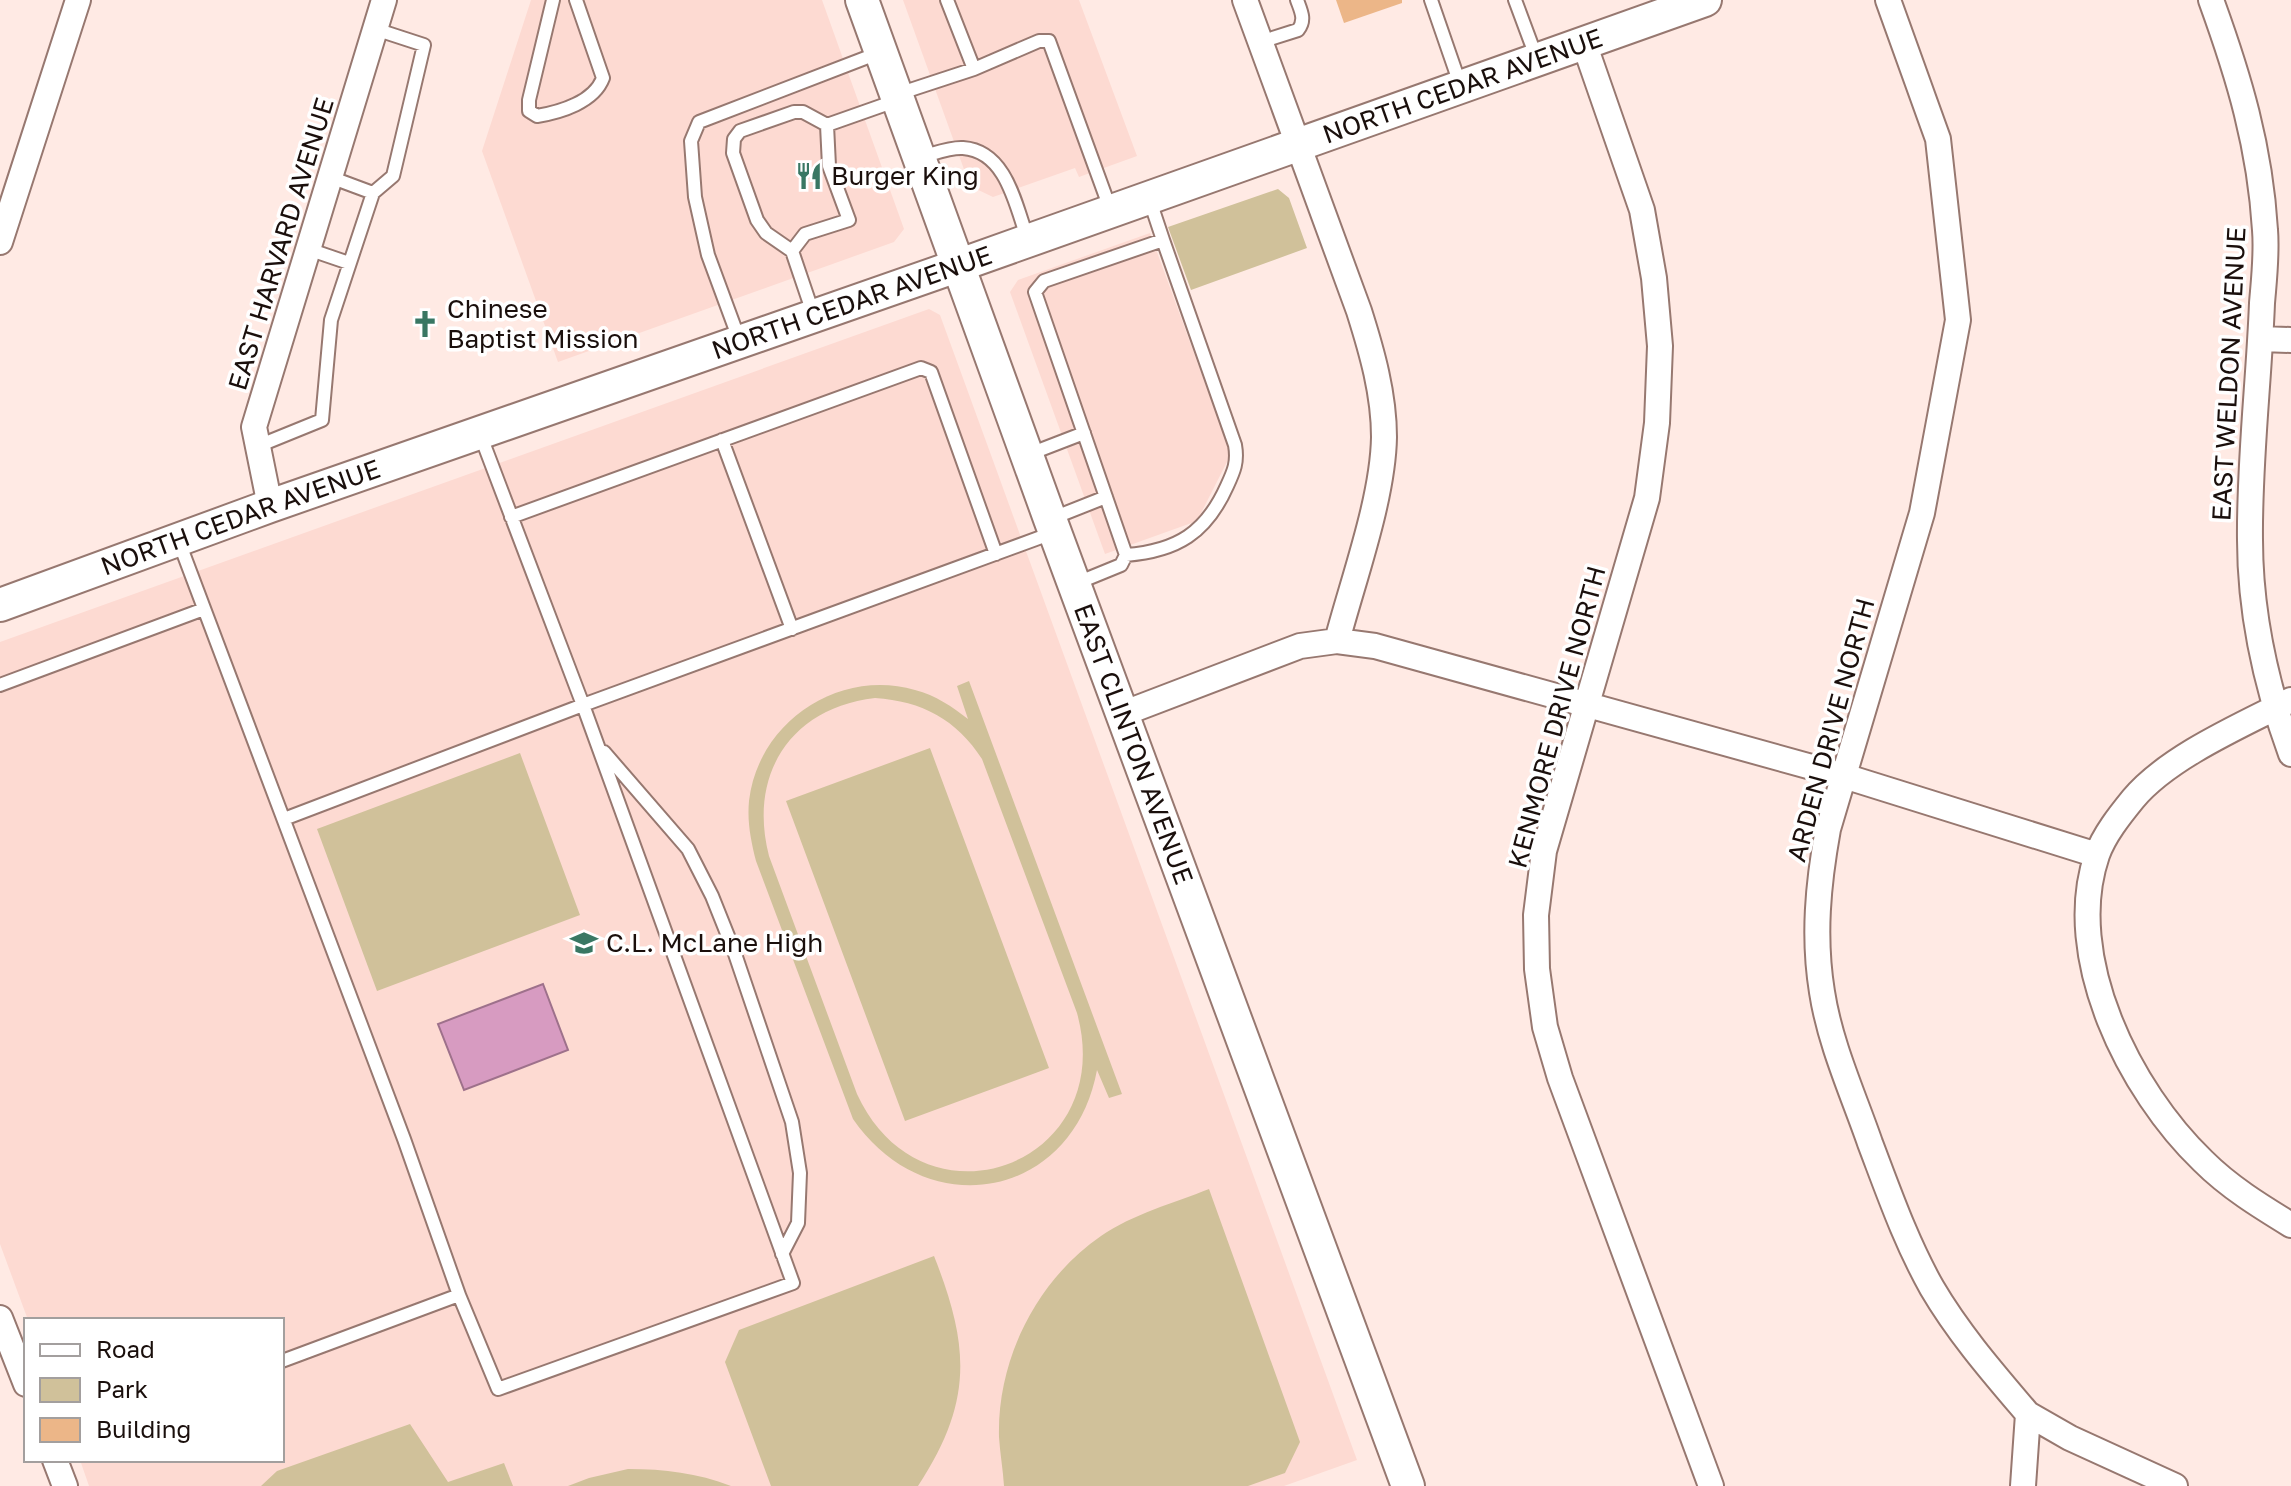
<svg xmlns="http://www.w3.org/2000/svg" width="2291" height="1486" font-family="'Golos Text',sans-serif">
	<rect width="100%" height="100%" fill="#ffeae4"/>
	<!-- built -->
	<path fill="#fddad2" d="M531,0H822L904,229L894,242L558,362L482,151Z
		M903,0H1079L1137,156L1079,177L1075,168L993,197L970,186Z
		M1150,233L1231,454L1197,521L1105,554L1010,292L1018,280Z
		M929,309L940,315L1357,1460L1284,1486H89L80,1460H282V1320H28L0,1244V642Z"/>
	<!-- green -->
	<path fill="#d0c19a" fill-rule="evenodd" d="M1278,189L1289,198L1307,248L1191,290L1168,227Z
		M969,681L1122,1094L1109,1098L1097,1070C1073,1199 927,1226 853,1119L756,861C751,841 747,822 749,801C758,722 839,668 915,690C936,695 952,707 968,719L957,686ZM875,698C922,701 957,720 982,759L1077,1013C1119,1165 923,1237 857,1094L769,856C748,775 790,708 875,698Z
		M930,748L1049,1068L905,1121L786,801Z
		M520,753L580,915L377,991L317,829Z
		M1209,1189L1300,1442L1285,1473L1248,1486H1004C1003,1470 1000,1453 999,1437C997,1359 1037,1280 1101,1236C1133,1214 1174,1203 1209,1189Z
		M934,1256C970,1347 973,1402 918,1486H771L725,1362L739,1330Z
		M410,1424L448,1482L504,1463L513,1486H261L277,1471Z
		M628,1469C665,1469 697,1473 731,1486H568L589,1478Z"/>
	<!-- water -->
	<path fill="#d79bc1" stroke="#9e718b" stroke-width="2" d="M543,984L568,1050L464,1090L438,1024Z"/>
	<!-- building -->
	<path fill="#ecb688" d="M1336,0H1402V3L1344,23Z"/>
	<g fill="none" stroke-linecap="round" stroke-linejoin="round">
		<!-- service casing -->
		<g stroke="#977870" stroke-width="16">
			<path id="service" d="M553,0L529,100V111L537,116C561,112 594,102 603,78L576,0
				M1431,0L1460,84
				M1515,0L1537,59
				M1260,42L1298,30C1306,20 1301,11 1297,0
				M974,69L1039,41H1049L1111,211
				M920,157C933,154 950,147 963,148C1007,151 1016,207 1028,240
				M330,177L373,193
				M308,249L349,263
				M792,251L766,233L757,220L733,153L734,139L740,131L794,112H803L827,125
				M814,316L792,251L805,234L849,220L829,166L827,125L898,100L910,90L974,69L947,0
				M739,339L708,255L695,197L691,141L699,122L881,52
				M480,434L583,705L1055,532
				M722,440L792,629
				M258,446L322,420L331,320L373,193L393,176L424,45L375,29
				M1027,455L1084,433
				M511,517L921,368L931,372L996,554
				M1053,518L1106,497
				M179,542L404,1139L459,1295L282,1361
				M1126,555C1177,551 1206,533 1227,486C1234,471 1238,462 1235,445L1163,240
				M1077,583L1121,565L1126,555L1035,292L1044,281L1163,240L1149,198
				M0,685L204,609
				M604,752L688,849L712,896L734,951L792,1122L800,1173L798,1223L782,1254
				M284,819L583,705L793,1283L498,1389L459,1295"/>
		</g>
		<!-- minor casing -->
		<g stroke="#977870" stroke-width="28">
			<path id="minor" d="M1245,0L1359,311C1372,352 1384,394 1384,437C1383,499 1353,580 1337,641
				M1888,0L1938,139L1958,320L1922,513L1828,829C1818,884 1813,937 1822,992C1830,1044 1853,1094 1870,1143C1889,1193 1906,1242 1932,1288C1959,1334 1994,1374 2028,1414L2023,1486
				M2211,0C2239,77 2260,147 2265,230C2267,254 2264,279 2262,303C2259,381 2249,462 2250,540C2250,614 2266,685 2291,754
				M1584,43L1642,210L1654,278L1660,346L1657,423L1647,498L1544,851L1536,915L1537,969L1545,1027L1560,1078L1711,1486
				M0,242L78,0
				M2261,339L2291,340
				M270,506L254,427L384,0
				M2291,700C2242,725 2168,757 2133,799C2120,815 2104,835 2097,855C2062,957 2130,1091 2203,1161C2229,1187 2260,1206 2291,1225
				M1122,714L1300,646L1337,641L1375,646L1844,776L2097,855
				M0,1318L26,1384
				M2028,1414L2070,1438L2175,1486
				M55,1460L65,1486"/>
		</g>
		<!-- secondary casing -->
		<g stroke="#977870" stroke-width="36">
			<g id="secondary">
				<path id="s1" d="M862,0L1050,519L1408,1486"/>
				<path id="s2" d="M0,605L270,506L957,266L1705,0"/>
			</g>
		</g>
		<!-- service -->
		<use href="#service" stroke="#fff" stroke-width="12"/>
		<!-- minor -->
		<use href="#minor" stroke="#fff" stroke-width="24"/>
		<!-- secondary -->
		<use href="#secondary" stroke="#fff" stroke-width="32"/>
	</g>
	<!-- icons -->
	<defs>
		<g id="restaurant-bare" transform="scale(2.16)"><path d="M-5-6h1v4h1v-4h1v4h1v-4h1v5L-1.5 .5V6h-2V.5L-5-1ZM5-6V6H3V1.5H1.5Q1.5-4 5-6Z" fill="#397763" stroke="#fff" stroke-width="2.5" paint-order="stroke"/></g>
		<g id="church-bare" transform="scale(2.16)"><path d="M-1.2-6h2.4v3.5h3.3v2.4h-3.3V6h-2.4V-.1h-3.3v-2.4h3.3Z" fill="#397763" stroke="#fff" stroke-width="2.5" paint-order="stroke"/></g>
		<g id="school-bare" transform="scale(2.16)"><path d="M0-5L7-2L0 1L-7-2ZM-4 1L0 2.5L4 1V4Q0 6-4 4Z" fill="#397763" stroke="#fff" stroke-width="2.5" paint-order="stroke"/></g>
	</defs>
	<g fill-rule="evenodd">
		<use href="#restaurant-bare" x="809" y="176"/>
		<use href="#church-bare" x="425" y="324"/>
		<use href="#school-bare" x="584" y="943"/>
	</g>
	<g text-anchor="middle" stroke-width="7" stroke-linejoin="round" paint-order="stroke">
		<!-- street labels -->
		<g font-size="26" fill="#1a0f0c" stroke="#fff">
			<text dy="9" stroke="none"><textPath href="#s2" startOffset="1552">NORTH CEDAR AVENUE</textPath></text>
			<text transform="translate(281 244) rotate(-73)" y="9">EAST HARVARD AVENUE</text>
			<text dy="9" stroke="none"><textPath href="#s2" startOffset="904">NORTH CEDAR AVENUE</textPath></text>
			<text transform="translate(2229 374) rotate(-87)" y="9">EAST WELDON AVENUE</text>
			<text dy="9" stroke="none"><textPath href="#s2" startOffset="256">NORTH CEDAR AVENUE</textPath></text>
			<text transform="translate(1557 717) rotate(-75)" y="9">KENMORE DRIVE NORTH</text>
			<text transform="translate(1831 730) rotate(-75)" y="9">ARDEN DRIVE NORTH</text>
			<text dy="9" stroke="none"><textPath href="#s1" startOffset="792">EAST CLINTON AVENUE</textPath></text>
		</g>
		<!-- poi labels -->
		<g font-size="26" fill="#1a0f0c" stroke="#fff" text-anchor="start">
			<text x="831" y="185">Burger King</text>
			<text x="447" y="318">Chinese<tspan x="447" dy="30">Baptist Mission</tspan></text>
			<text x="606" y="952">C.L. McLane High</text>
		</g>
	</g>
	<!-- legend -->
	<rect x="24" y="1318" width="260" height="144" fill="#ffffff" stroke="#a39f9e" stroke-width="2"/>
	<rect x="40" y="1344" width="40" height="12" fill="#ffffff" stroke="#a39f9e" stroke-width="2"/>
	<text x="96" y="1358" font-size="24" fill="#1a0f0c">Road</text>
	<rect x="40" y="1378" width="40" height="24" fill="#d0c19a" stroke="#a39f9e" stroke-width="2"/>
	<text x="96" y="1398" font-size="24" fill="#1a0f0c">Park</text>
	<rect x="40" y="1418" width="40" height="24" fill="#ecb688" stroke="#a39f9e" stroke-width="2"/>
	<text x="96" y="1438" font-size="24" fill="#1a0f0c">Building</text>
</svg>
